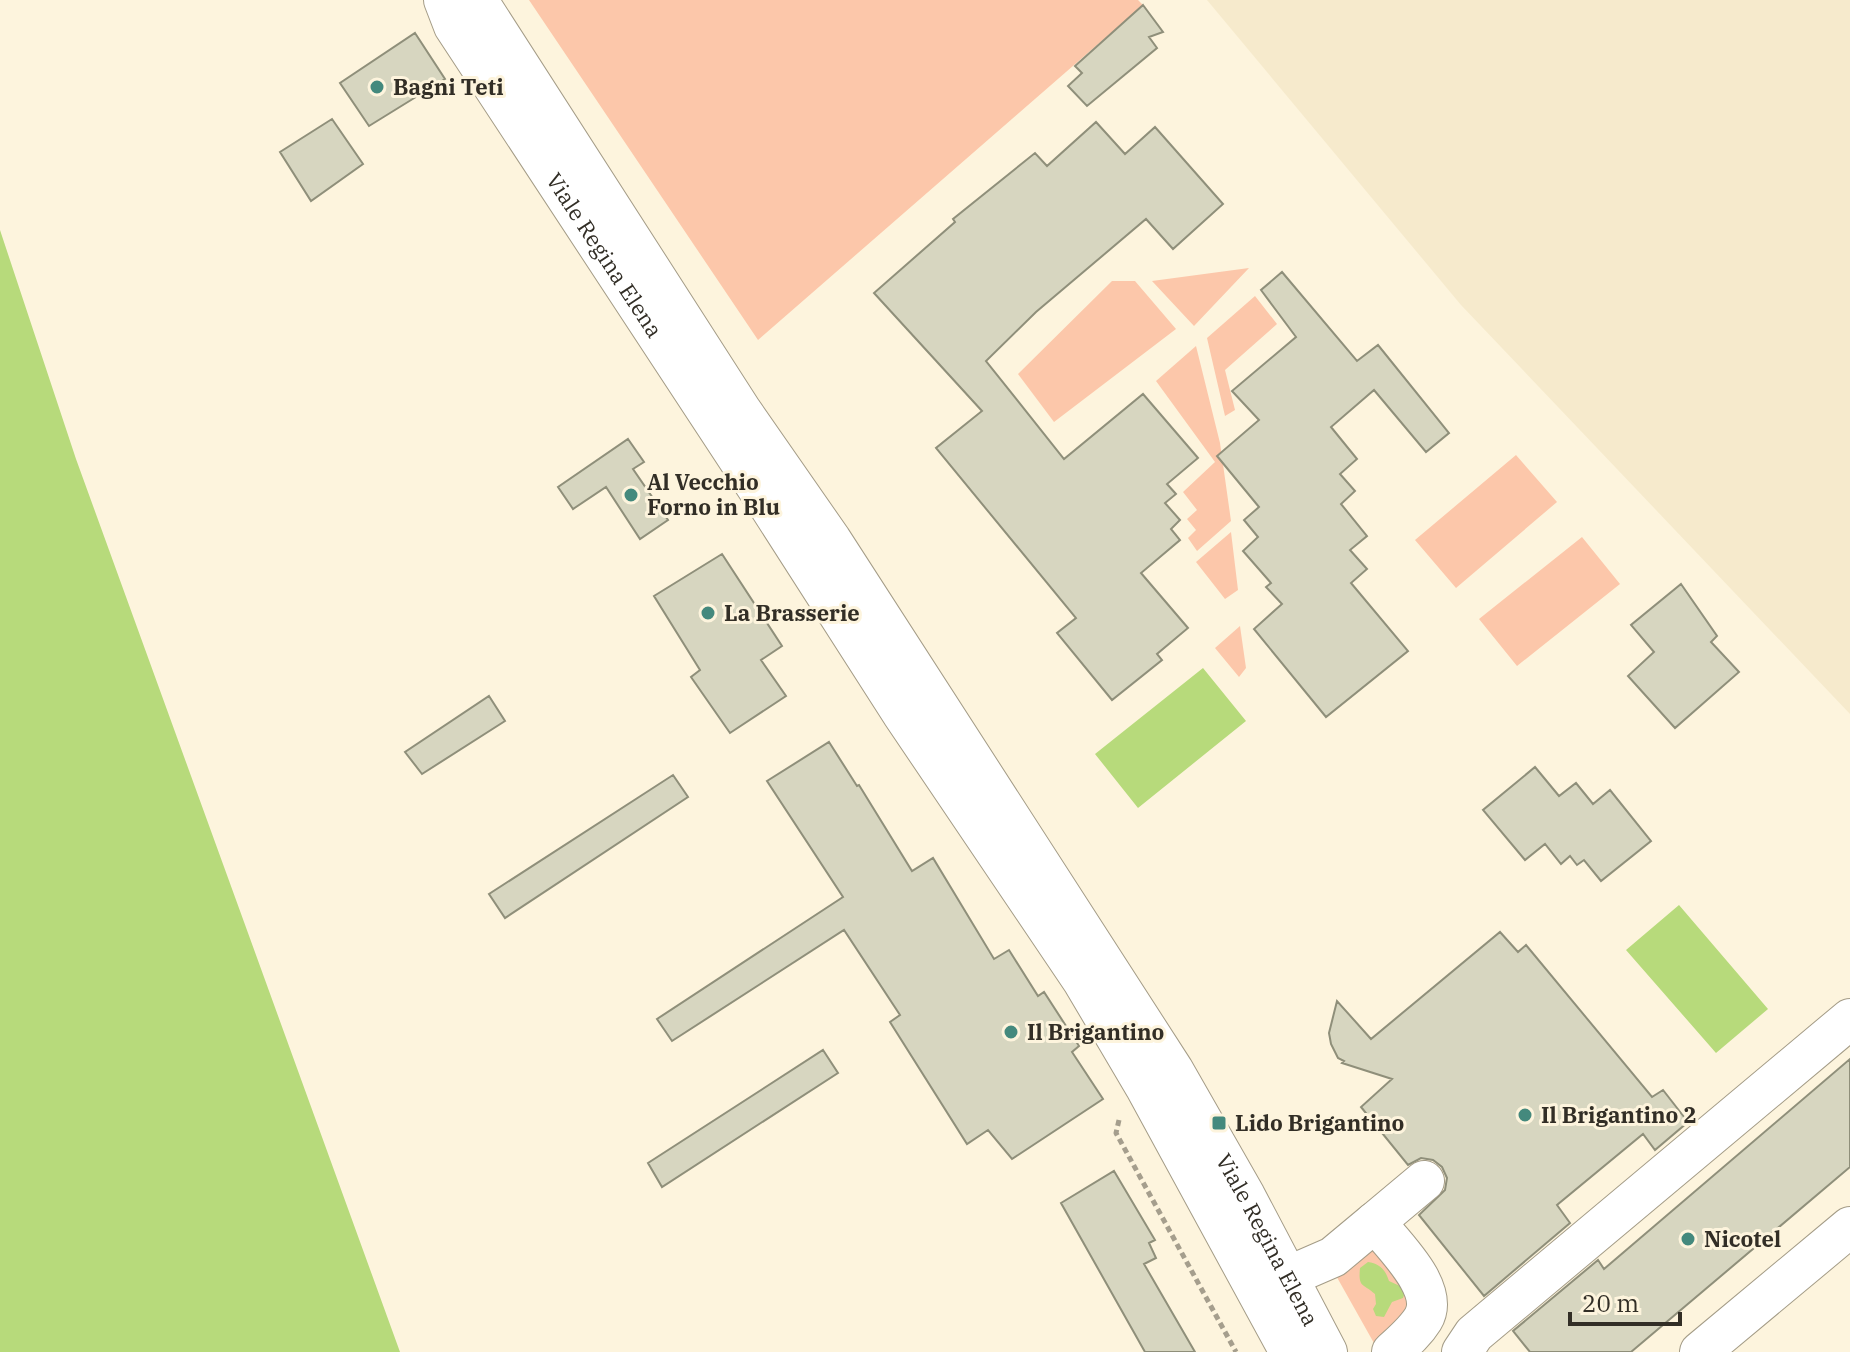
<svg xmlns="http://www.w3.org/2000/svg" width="1850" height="1352" font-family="'IBM Plex Serif',serif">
	<rect width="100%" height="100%" fill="#fdf4dd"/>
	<!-- built -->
	<path fill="#f6eacc" d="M1207,0H1850V714L1461,305Z"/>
	<!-- green -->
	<path fill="#fcc7aa" d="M529,0H1138L1143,5L758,340Z
		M1249,268L1194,326L1152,281Z
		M1112,281H1135L1176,329L1054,422L1018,374Z
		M1255,296L1277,324L1225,370L1235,410L1225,416L1207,338Z
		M1196,346L1220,443L1231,521L1197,551L1188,538L1196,530L1187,519L1197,510L1183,492L1215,462L1156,381Z
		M1516,455L1557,502L1456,588L1415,540Z
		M1231,532L1238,590L1225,599L1196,562Z
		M1582,537L1620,584L1517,666L1479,619Z
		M1240,626L1246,668L1239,677L1215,648Z
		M1375,1240L1416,1292L1379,1352L1334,1272Z"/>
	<!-- water -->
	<path fill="#b7da7b" d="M0,230L76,459L400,1352H0Z
		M1203,668L1246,721L1138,808L1095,754Z
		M1679,905L1768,1009L1716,1053L1626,950Z
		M1368,1262C1380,1264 1385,1269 1389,1281L1402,1287L1405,1292L1403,1298L1392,1302L1384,1317L1376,1316L1373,1309L1376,1304L1375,1294C1363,1283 1358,1288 1360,1268Z"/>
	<!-- building -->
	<path fill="#d7d6c0" stroke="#8f8f7a" stroke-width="2" d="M1143,5L1163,32L1149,37L1157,48L1087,106L1068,86L1082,73L1075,66Z
		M415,33L445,79L369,126L340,83Z
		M332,119L363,164L311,201L280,152Z
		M1096,122L1125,154L1155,127L1223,204L1173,249L1146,219L1036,312L986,361L1064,459L1143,394L1198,458L1167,484L1176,494L1165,503L1180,520L1171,529L1180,540L1141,573L1188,628L1157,654L1162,660L1112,700L1057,633L1076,618L936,448L982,411L874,293L955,222L953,219L1035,153L1047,166Z
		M1282,272L1357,361L1378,345L1449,433L1426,452L1374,390L1331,427L1357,459L1340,474L1355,491L1341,504L1367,536L1350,550L1367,569L1351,583L1408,651L1326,717L1254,629L1282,604L1266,587L1271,583L1243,551L1258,537L1244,520L1259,507L1217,456L1259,420L1232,391L1296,337L1261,290Z
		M628,439L644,462L633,469L668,520L640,539L606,487L573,509L558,487Z
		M722,554L782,646L761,660L786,696L730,733L691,677L700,670L654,596Z
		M1681,584L1717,636L1711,642L1739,672L1675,728L1628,676L1654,652L1631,625Z
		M489,696L505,721L422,774L405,752Z
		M829,742L857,786L859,785L912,871L933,858L994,959L1009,950L1038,996L1044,992L1079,1046L1072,1052L1103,1099L1012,1159L988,1130L967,1144L890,1022L900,1015L844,930L672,1041L657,1019L843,897L767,781Z
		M1535,767L1559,796L1576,783L1593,804L1610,790L1651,841L1601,881L1584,860L1577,865L1570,856L1561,864L1545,844L1525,860L1483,810Z
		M673,775L688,797L505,918L489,894Z
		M1500,932L1518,952L1526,945L1652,1097L1663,1090L1688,1122L1655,1150L1643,1134L1557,1205L1570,1223L1484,1296L1419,1215L1445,1190L1447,1178L1442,1167L1433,1160L1421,1158L1408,1165L1361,1107L1392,1079L1342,1063L1344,1061L1338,1058L1331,1044L1329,1033L1337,1001L1371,1039Z
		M823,1050L838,1073L662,1187L648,1163Z
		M1850,1059V1167L1631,1352H1530L1513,1331L1598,1260L1604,1269Z
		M1114,1171L1155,1240L1149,1243L1156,1258L1144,1264L1195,1352H1145L1061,1203Z"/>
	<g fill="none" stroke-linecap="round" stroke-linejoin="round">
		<!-- minor casing -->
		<g stroke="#a49c87" stroke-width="42">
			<g id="minor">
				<path id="s1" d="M444,0L454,26L770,507L902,713L1083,981L1145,1086L1290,1352"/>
				<path id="s2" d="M475,0L483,9L742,412L831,540L1173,1070L1245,1196L1327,1352"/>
				<path d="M1287,1277L1333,1257L1375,1222"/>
				<path d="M1392,1352C1403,1342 1415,1332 1423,1319C1441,1289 1393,1245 1375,1222L1424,1181"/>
				<path d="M1462,1352L1474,1334L1850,1019"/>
				<path d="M1700,1352L1850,1227"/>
			</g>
		</g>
		<!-- path -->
		<path stroke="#a59e8d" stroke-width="5" stroke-dasharray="6 4" stroke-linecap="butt" d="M1119,1120L1116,1133L1236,1352"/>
		<!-- minor -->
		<use href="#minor" stroke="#fff" stroke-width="40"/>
	</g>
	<!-- markers -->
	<g fill="#44897d" stroke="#fdf4dd" stroke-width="3">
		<circle cx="377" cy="87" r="8"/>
		<circle cx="631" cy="495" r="8"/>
		<circle cx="708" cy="613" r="8"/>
		<circle cx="1011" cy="1032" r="8"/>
		<circle cx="1525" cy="1115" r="8"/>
		<rect x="1211" y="1115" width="16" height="16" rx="4"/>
		<circle cx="1688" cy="1239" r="8"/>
	</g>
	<g text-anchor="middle" stroke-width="6" stroke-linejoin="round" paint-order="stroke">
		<!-- poi labels -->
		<g font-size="22" font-weight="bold" fill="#322e26" stroke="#fdf4dd" text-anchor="start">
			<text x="393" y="95">Bagni Teti</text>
			<text x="647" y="490">Al Vecchio<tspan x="647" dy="25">Forno in Blu</tspan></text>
			<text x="724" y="621">La Brasserie</text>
			<text x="1027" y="1040">Il Brigantino</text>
			<text x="1541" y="1123">Il Brigantino 2</text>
			<text x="1235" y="1131">Lido Brigantino</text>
			<text x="1704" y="1247">Nicotel</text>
		</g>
		<!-- street labels -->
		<g font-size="22" fill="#322e26" stroke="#fdf4dd">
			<text dy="8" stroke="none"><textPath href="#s1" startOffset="302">Viale Regina Elena</textPath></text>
			<text dy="8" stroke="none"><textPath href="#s2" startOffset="1472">Viale Regina Elena</textPath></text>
		</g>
	</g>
	<!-- scale -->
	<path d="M1570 1312v12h110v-12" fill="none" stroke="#322e26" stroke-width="4"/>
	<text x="1582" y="1312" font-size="24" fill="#322e26" stroke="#fdf4dd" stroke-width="6" paint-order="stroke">20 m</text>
</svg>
